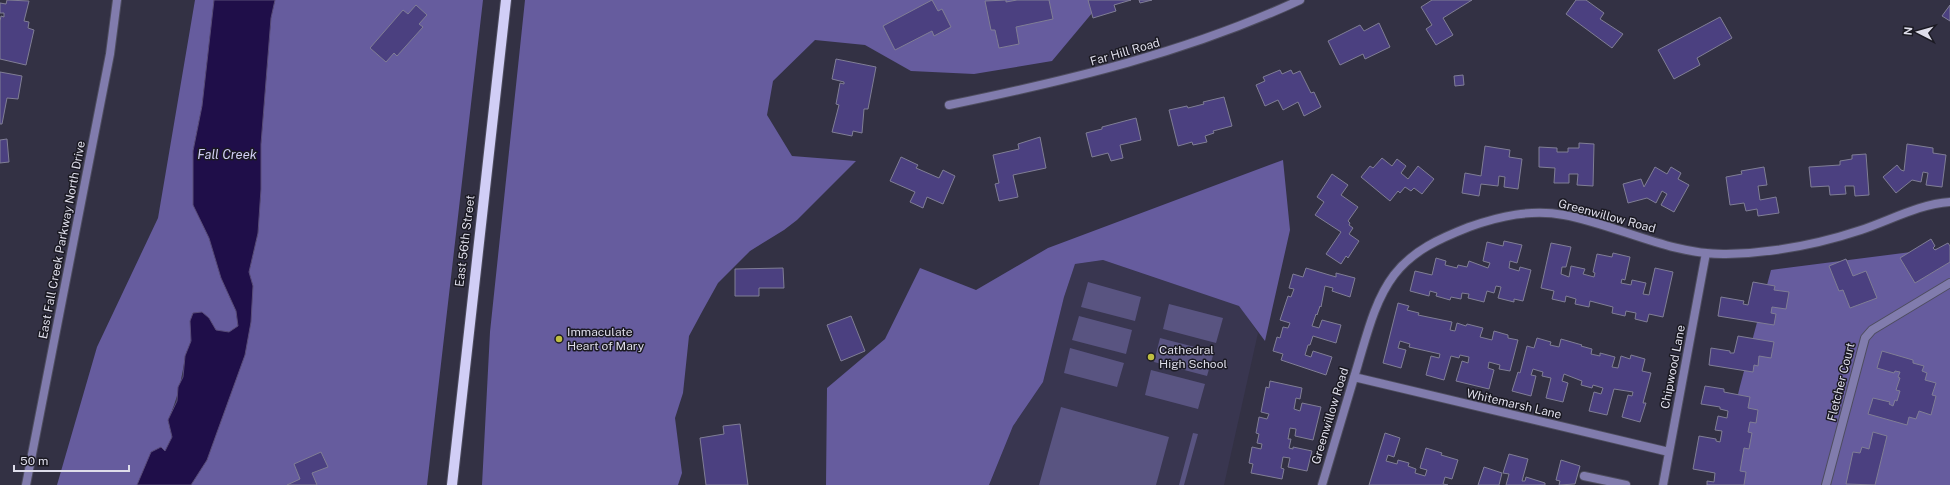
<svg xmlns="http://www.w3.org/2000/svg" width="1950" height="485" font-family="'Public Sans',sans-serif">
	<rect width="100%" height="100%" fill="#333144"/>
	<!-- built -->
	<path fill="#393650" d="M1103,260L1240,306L1258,333L1224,485H989L1013,426L1043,382L1064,297L1075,264Z"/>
	<!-- green -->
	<path fill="#595481" d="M1088,282L1141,297L1135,321L1081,307Z
		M1169,304L1223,318L1216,343L1163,329Z
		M1079,316L1132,330L1126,354L1072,340Z
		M1160,338L1214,352L1207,376L1154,362Z
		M1070,348L1124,363L1117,387L1064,373Z
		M1151,370L1205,384L1198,409L1145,395Z
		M1061,407L1169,437L1156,485H1039Z
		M1193,433L1198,434L1184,485H1179Z"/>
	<!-- forest -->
	<path fill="#665c9e" d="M195,0H214L202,106L193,151V204L209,238L221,278L236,311L238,326L229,333L215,330L209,318L190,321C190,327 192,334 191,340C190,346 186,351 185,358C181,381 178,398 168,420L172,437L165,451L142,474L137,485H57L97,347L158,218Z
		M275,0H483L427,485H191L207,460L216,434L253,286L249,272L258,233L261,189V144L271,18Z
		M525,0H1103L1052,61L974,74L911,71L865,45L815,40L773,81L767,115L792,156L856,161L797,220L784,230L750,251L718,283L703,310L689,336L683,393L675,418L682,473L678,485H482L490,332Z
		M1283,160L1290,230L1265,341L1239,306L1103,260L1075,264L1064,297L1043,382L1013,426L989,485H826L827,388L885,339L920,268L976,290L1048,248Z
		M1950,247V485H1716L1740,386L1771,270Z"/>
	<!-- water -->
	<path fill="#1f0e49" stroke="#584c79" d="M214,0H275L271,18L261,144V189L258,233L249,272L253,286L251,322L245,355L207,460L191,485H137L151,452L161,447L165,451L172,437L168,420L177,401L178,387L183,377L185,356L191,341L190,321L193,313L202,312L209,318L216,330L229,332L238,326L236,311L221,278L209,238L193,205V151L202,106Z"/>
	<!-- building -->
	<path fill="#4b4080" stroke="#807e95" d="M7,0L29,1L24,21L29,22L28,28L34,30L26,65L0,59V21L1,16L4,17V13H0V3L6,4Z
		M932,0L938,11L942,9L951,27L934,36L932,31L895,50L883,26Z
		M1006,0V2L1017,0H1049L1053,19L1016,27L1019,44L999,48L995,30H991L985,1Z
		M1088,0H1131L1114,5L1116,11L1093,18Z
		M1139,0H1152L1140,3Z
		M1432,0H1472L1443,18L1453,35L1436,45L1426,29L1432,25L1421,7Z
		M1576,0H1586L1604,13L1600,19L1623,34L1612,48L1566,14Z
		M416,5L427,15L419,24L423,27L397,56L394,53L386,62L370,48L403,10L408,14Z
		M1950,5V21L1942,16Z
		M1720,17L1732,38L1697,58L1700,65L1674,79L1658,50Z
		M1379,23L1390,47L1365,59L1363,54L1340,65L1328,41L1360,25L1364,31Z
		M836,59L876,67L868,109H864L862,133L853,131L852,136L832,132L839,105L836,104L840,83L844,84V82L832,79Z
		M1280,70L1282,74L1291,70L1293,74L1300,71L1311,93L1314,92L1321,107L1304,116L1298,102L1283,110L1278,100L1265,106L1256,85L1265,81L1263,77Z
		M0,72L22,76L18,99L7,98L2,124H0Z
		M1463,75L1464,85L1455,86L1454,76Z
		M1224,97L1232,126L1213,131L1214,133L1205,136L1207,142L1193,145L1192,142L1178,146L1169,110L1187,106L1188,108L1204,104L1203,102Z
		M1136,118L1141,140L1120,145L1123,158L1111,161L1108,153L1092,157L1086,133L1102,129V127Z
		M1040,137L1046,168L1013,175L1018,197L999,201L995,184L999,183L993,155L1019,149L1018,144Z
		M7,139L9,162L0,163V140Z
		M1579,143L1594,144L1593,186L1577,185L1578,174H1569V183H1554L1555,168L1539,167V147L1557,148V152H1568V148H1579Z
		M1907,144L1933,148V153L1946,155L1942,187L1926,185L1928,173L1923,172L1921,182L1912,180L1896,193L1883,177L1897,165L1901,170L1904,171Z
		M1485,146L1510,150L1509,157L1522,159L1518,189L1504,187L1505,177L1499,176L1498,186L1481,184L1479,196L1462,193L1465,173L1481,176Z
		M1866,154L1869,195L1855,196L1854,186H1845L1846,194L1830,195L1829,186L1811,187L1809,167L1840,165V161L1852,159V155Z
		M901,157L918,165L916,168L939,178L943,170L955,176L943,204L927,197L923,208L910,202L915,192L890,181Z
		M1382,158L1392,166L1397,159L1406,166L1401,173L1408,179L1418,166L1434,179L1422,194L1414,188L1411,191L1405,187L1400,193L1398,191L1390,201L1361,177L1370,166L1373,168Z
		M1655,167L1667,174L1671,167L1681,173L1678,179L1689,185L1674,212L1661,205L1667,194L1662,191L1656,203L1647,198L1628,203L1623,184L1641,179L1644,187Z
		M1764,167L1767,185L1758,186L1760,200L1776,197L1779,213L1758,216L1757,209L1746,211L1744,203L1730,205L1726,177L1742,174L1741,171Z
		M1332,174L1348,185L1341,195L1358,207L1348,221L1350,223L1349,225L1353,228L1349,234L1359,241L1348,258L1346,256L1341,264L1326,254L1341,232L1315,215L1324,202L1317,197Z
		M1931,239L1935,246L1933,248L1935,250L1948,243L1950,246V262L1915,283L1900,258Z
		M1504,241L1522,245L1517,263L1510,261L1509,268L1519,271L1520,267L1531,270L1523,301L1514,299V302L1498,298L1501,287L1496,286L1494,293L1487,291L1484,302L1468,298L1469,294L1462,293L1461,299L1451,297L1450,300L1436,296L1437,293L1430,291L1429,296L1410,291L1415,271L1432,275L1436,258L1446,261L1445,265L1457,268L1458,265L1467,267L1469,261L1488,268L1490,263L1483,261L1487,242L1503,246Z
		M1551,243L1571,247L1566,267H1562L1561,274L1569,277L1571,266L1585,269L1583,274L1594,277L1595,273L1593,272L1597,254L1612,257L1613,253L1630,257L1625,280L1622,279L1621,283L1631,285L1632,280L1646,283L1643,294L1649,295L1655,268L1673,272L1663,317L1649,314L1647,322L1635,319L1636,313L1626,311L1625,316L1612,313L1613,307L1590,301L1589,307L1575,304L1576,299L1566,296L1565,302L1552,299L1554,291L1541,288Z
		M1846,259L1853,276L1866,271L1877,298L1850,308L1843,290L1839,291L1829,266Z
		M783,268L784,288H759V296H735V269Z
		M1306,268L1336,277V273L1355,278L1350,297L1332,291L1333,288L1325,286L1321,307L1320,306L1317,315L1316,314L1312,326L1319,328L1322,320L1341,325L1336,343L1313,336L1310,345H1308L1305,355L1311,357L1313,351L1332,357L1326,375L1281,360L1283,354L1273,351L1277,337L1280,338L1283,327L1288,328L1290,323L1280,320L1288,296L1291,297L1294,289L1289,288L1293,274L1303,277Z
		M1753,282L1775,286L1774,290L1789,292L1786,309L1772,307L1771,313L1776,314L1774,325L1718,316L1721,297L1744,301L1743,304L1748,305Z
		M1398,303L1409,306L1407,310L1419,313L1418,315L1452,322L1450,330L1455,331L1457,323L1466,326L1467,324L1483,328L1480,337L1492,340L1494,331L1508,335V338L1518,340L1510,371L1499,369L1500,365L1489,362L1488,368L1494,370L1489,389L1456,381L1462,361L1468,363L1469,357L1460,355L1459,358L1451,356L1444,380L1426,375L1431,356L1439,358L1440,354L1409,347L1410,344L1400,341L1398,348L1406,350L1401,368L1383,363Z
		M851,316L865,351L841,361L827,325Z
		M1738,336L1774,342L1771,358L1759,356L1758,366L1754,365L1753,372L1709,365L1711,348L1730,351V353H1734Z
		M1537,338L1551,342L1550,345L1559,347L1561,339L1582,345L1581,346L1592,349L1591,354L1600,356V353L1615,357L1612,367L1618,368L1621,356L1630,359L1631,355L1645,359L1642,371L1651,373L1643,403H1646L1640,422L1622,417L1628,395L1632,396L1633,392L1614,389L1607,415L1589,411L1594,392L1601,394L1603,388L1593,385L1592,388L1581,385L1582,381L1564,374L1562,381L1568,383L1563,402L1546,398L1551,378L1542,376L1543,372L1533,369L1531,375L1536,376L1531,396L1512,391L1518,372L1520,373L1527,346L1534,348Z
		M1882,351L1913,360V363L1924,366L1922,371L1927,373L1925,380L1936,383L1932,395L1936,396L1931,415L1919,411L1916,419L1909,417L1907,425L1868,414L1873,398L1890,402L1889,404L1893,406L1895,400L1897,401L1900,391L1896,390L1900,378L1898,377L1900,372L1895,371L1894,373L1877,368Z
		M1270,381L1302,388L1300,399L1296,398L1294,409L1300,411L1302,403L1321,407L1313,440L1295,436L1296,429L1290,428L1288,439H1291L1289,448L1293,449V447L1312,451L1307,471L1288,467L1290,458L1283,457L1281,468L1284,469L1282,479L1251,473L1253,464L1249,463L1252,447L1261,449L1262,444L1257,443L1259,434L1256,433L1259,417L1267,419L1269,414L1261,412L1266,387L1269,388Z
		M1705,386L1724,389V392L1750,397L1748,408L1758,410L1756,423L1750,422L1748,432L1752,433L1749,449L1744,448L1740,471L1746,472L1744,485H1707V481L1714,482L1715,473L1693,469L1699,436L1716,439V441L1720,442L1722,431L1715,430L1718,416L1727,418L1728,411L1720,409V407L1701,404Z
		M740,424L748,485H706L700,438L724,434L723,426Z
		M1873,432L1887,436L1875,485L1846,484L1853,452L1860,453L1862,447L1869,449Z
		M1385,433L1400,438L1394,457L1388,455L1386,461L1397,464L1398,460L1409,463L1408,466L1416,469L1415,473L1425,476L1427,470L1420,468L1426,448L1442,453L1441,455L1458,460L1452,479L1445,477L1443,484L1448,485H1369Z
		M321,452L328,467L312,473L317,485H287L300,479L294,464Z
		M1509,454L1528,459L1522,481H1525L1526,477L1545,483V485H1506L1509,474L1503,473Z
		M1561,460L1580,466L1575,484L1559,485L1560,481L1556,480Z
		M1484,467L1502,473L1499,485H1478Z"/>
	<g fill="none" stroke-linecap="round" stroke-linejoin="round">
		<!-- lane casing -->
		<g stroke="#4e4d5f" stroke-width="10">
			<path id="lane" d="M1584,476L1626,485"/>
		</g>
		<!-- street casing -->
		<g stroke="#4e4d5f" stroke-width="10">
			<path id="street" d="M949,105C1070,80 1188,52 1300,0
				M1354,377L1669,452
				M26,485L110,54L117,0
				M1322,485C1334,445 1346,405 1358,364C1367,334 1375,300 1394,275C1413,250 1441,238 1469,227C1500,216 1531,209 1564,215C1618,225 1670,255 1726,254C1771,253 1819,244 1861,230C1891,220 1919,204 1950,202
				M1663,485L1706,253
				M1826,485L1865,338L1872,330L1950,283"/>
		</g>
		<!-- primary casing -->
		<g stroke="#4e4d5f" stroke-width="12">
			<path id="primary" d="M452,485L506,0"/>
		</g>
		<!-- lane -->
		<use href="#lane" stroke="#817cad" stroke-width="8"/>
		<!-- street -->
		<use href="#street" stroke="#817cad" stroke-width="8"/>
		<!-- primary -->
		<use href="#primary" stroke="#d1cef6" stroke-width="10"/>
	</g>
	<!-- markers -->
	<g fill="#bfbe41" stroke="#1b1a23" stroke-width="1.5">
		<circle cx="559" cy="339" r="4"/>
		<circle cx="1151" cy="357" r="4"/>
	</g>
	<g text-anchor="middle" stroke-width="3" stroke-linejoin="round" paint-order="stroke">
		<!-- street labels -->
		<g font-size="12" fill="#deddea" stroke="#1b1a23">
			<text transform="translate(1125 52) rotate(-16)" y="4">Far Hill Road</text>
			<text transform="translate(1607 216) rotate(15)" y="4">Greenwillow Road</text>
			<text transform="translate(62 240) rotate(-79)" y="4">East Fall Creek Parkway North Drive</text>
			<text transform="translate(465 241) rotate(-83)" y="4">East 56th Street</text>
			<text transform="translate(1673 367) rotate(-79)" y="4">Chipwood Lane</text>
			<text transform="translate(1841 382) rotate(-76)" y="4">Fletcher Court</text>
			<text transform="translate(1514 404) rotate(13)" y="4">Whitemarsh Lane</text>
			<text transform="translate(1330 416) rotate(-73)" y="4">Greenwillow Road</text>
		</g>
		<!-- poi labels -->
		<g font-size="12" fill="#deddea" stroke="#1b1a23" text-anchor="start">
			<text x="567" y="336">Immaculate<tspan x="567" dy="14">Heart of Mary</tspan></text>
			<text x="1159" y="354">Cathedral<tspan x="1159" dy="14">High School</tspan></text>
		</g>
		<!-- water labels -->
		<g font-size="13" font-style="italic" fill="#d1cef4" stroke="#1b1a23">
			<text x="227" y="159">Fall Creek</text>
		</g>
	</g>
	<!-- north arrow -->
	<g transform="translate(1918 32) rotate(276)" stroke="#1b1a23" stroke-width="3" paint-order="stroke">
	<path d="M0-3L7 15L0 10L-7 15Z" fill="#deddea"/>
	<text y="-6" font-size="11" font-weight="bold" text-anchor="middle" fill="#deddea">N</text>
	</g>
	<!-- scale -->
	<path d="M14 465v6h115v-6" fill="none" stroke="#deddea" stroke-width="2"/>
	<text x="20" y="465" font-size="12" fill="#deddea" stroke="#1b1a23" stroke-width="3" paint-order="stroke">50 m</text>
</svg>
